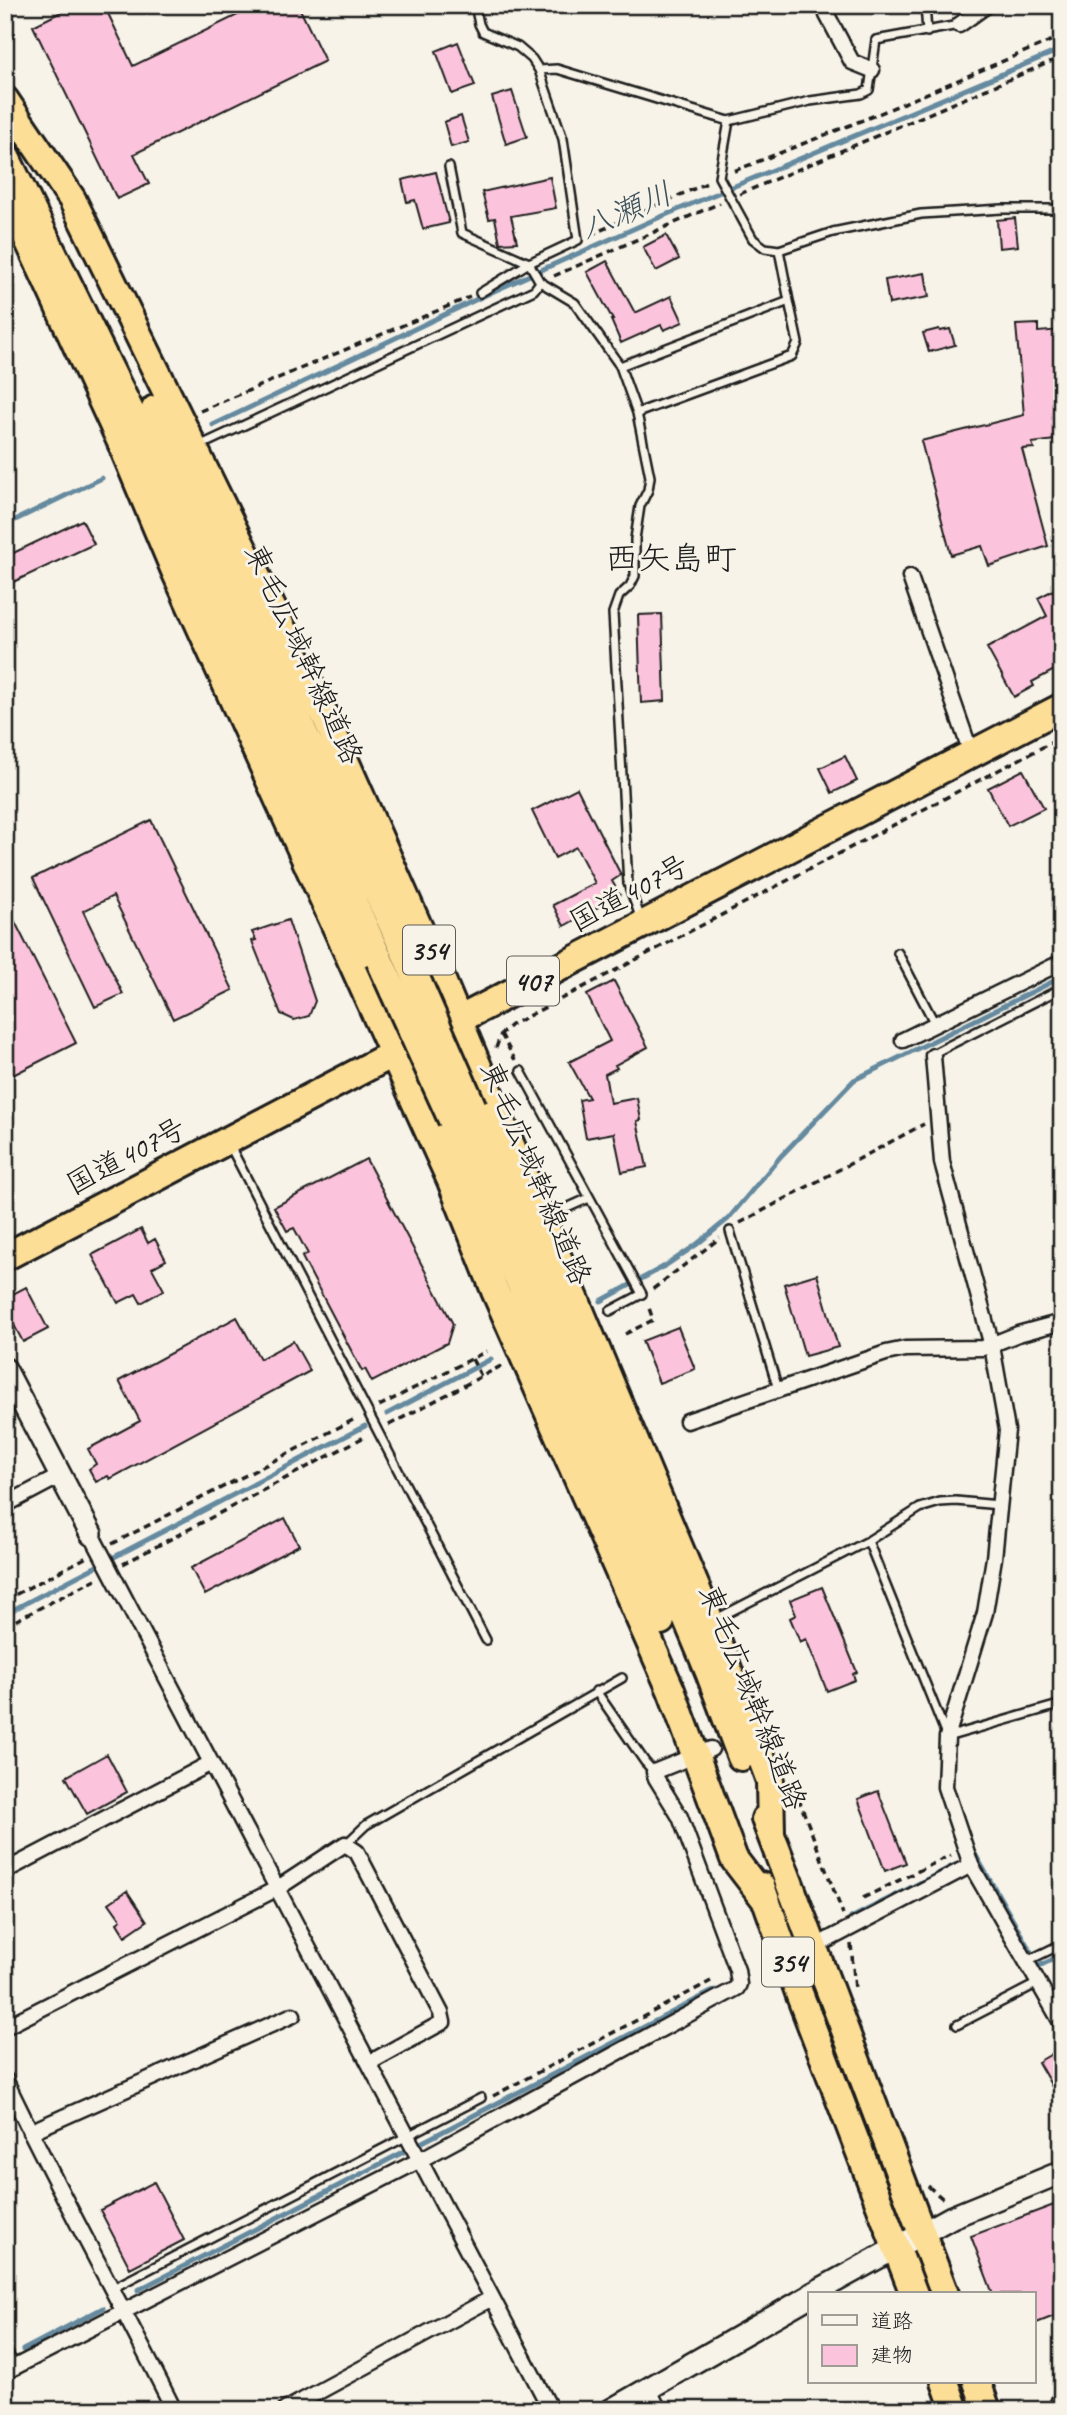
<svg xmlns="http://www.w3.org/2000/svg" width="1067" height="2415" font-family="Caveat,'Klee One',sans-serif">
	<rect width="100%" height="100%" fill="#f7f3e8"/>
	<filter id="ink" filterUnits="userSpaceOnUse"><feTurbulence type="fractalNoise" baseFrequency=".0143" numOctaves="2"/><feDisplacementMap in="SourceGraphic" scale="14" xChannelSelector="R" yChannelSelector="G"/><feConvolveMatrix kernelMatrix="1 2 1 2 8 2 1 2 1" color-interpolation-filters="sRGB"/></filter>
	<g filter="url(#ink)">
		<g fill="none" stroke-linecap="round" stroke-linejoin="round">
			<!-- stream -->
			<path stroke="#658a9f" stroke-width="5" d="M213,425L494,291L651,221L1062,49
				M5,525L102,478
				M601,1301L665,1266L696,1245L728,1219L781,1156L854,1080L1062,977
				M387,1414L491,1359
				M5,1614L365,1426
				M975,1854L1039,1966L1062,1955
				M851,1918L955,1865
				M138,2290L715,1990
				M23,2350L103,2308"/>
		</g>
		<!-- building -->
		<path fill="#fcc4dc" stroke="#1c1c1c" stroke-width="2" d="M75,5H104L133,66L258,5H298L325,61L134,154L149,184L117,199L33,26Z
			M458,42L475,86L452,94L436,51Z
			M512,91L527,137L506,144L492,97Z
			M461,116L469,142L451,147L444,122Z
			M436,172L449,223L423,229L415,200L407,202L402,180Z
			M550,177L556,208L511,216L517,242L500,243L495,218L489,219L482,192Z
			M1015,218L1018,246L999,248L997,220Z
			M666,235L679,259L656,271L643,247Z
			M607,261L635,313L671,296L683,322L664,330L661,325L621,343L611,320H613L587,272Z
			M925,273L929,297L889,304L885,280Z
			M1038,324V332L1062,330V439L1032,443L1034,448L1022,449L1048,546L989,566L982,546L951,555L921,441L1024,415L1016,325Z
			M939,329L940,331L950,329L955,345L929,352L923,333Z
			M82,520L94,544L5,586V557Z
			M1057,588L1062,597V666L1032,682L1034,686L1014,697L987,648L1047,616L1038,598Z
			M662,614L665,701L641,703L638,615Z
			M845,756L857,781L832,793L820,768Z
			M1023,770L1044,808L1008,826L988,788Z
			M577,788L621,875L612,881L620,895L564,926L553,905L595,883L576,847L555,858L532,811Z
			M151,820L233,990L173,1019L113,896L83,911L123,994L95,1007L33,878Z
			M5,902L76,1043L5,1079Z
			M288,920L315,1001L309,1016L294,1020L281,1014L252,941L256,940L252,932Z
			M614,981L648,1047L615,1065L617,1068L605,1074L610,1103L637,1098L641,1120L637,1121L647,1167L622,1172L614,1133L586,1138L579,1100L589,1098L569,1062L610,1041L587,995Z
			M366,1159L453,1324L447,1343L372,1382L365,1369L362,1371L302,1257L308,1254L294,1228L287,1231L274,1207Z
			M141,1229L148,1243L155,1239L166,1260L152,1268L164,1290L141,1303L136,1294L118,1303L92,1255Z
			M817,1274L838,1347L805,1356L784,1284Z
			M26,1287L48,1329L23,1342L5,1308V1298Z
			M237,1317L260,1359L293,1341L310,1371L110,1479L108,1476L96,1482L89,1469L96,1464L88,1449L140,1421L119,1381Z
			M678,1327L695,1369L659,1383L642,1341Z
			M285,1518L299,1545L205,1595L191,1568Z
			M822,1587L857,1672L853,1674L855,1680L827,1691L806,1639L800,1642L790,1618L796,1615L790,1600Z
			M107,1754L127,1792L87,1814L66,1777Z
			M878,1791L906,1863L885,1871L858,1799Z
			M127,1891L147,1921L125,1936L117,1923L121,1920L109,1903Z
			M1062,2048V2104L1038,2062Z
			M154,2182L184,2240L130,2268L100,2210Z
			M1062,2202V2313L1034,2324V2294H993L971,2236Z"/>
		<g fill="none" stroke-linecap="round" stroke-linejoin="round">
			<!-- lane casing -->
			<g stroke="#1c1c1c" stroke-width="12">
				<path id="lane" d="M475,5L479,24L483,32L518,47L532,59L539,70L563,139L578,240L529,263L480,293
					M925,5L927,32
					M539,70L557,69L729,121L810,101L861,94L869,90L876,40L959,25
					M729,121L719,177L753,239L765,248L779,250L833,232L921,214L1002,209H1062
					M449,167L462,233L529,263L540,282L575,303L620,366L637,413L650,477L648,490L640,506L635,539V576L630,586L619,596L613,613L628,884L641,919
					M620,366L789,301L779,250
					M637,413L792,356L798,343L789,301
					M197,447L534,290L540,282
					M898,953L935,1024
					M933,1056L938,1051L1062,988
					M521,1071L642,1294L610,1311
					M230,1146L486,1640
					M547,1217L589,1198
					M730,1231L778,1389
					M868,1541L947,1737L1062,1704
					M714,1620L868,1541L920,1508L940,1502L956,1501L999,1505
					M596,1691L645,1762L654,1772
					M346,1844L366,1825L622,1678
					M1027,1961L1062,1944
					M957,2025L1038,1983
					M113,2288L481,2098"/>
			</g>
			<!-- street casing -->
			<g stroke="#1c1c1c" stroke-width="19">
				<path id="street" d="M826,5L827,15L852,62L872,70
					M959,25L987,5
					M910,577L971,753
					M903,1040L1062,962
					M933,1056L942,1162L992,1346L1007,1430L994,1558L985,1613L947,1737L945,1787L971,1865L1062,2024
					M687,1421L886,1353L905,1349L983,1348L1018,1334L1062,1322
					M5,1505L60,1476
					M91,1534L551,2410
					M5,1871L211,1763
					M814,1947L971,1865
					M5,2027L278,1888L345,1844L357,1852L441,2013L443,2022L369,2063
					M5,2079C58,2191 119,2299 174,2410
					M30,2132L293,2015
					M5,2355L12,2368
					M5,2372L420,2160L737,1988L739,1984L737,1970L680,1817L656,1778L654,1772L711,1749
					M648,2388L659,2410
					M285,2410L492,2298
					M1055,2410L1062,2394"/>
			</g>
			<!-- secondary casing -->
			<g stroke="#1c1c1c" stroke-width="26">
				<path id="secondary" d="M5,1369L91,1534
					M812,2294L952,2217L1062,2172
					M611,2410L810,2296"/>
			</g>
			<!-- highway casing -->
			<g stroke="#1c1c1c" stroke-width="32">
				<path id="highway" d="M5,100L72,199L327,720L438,971L710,1621L770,1781L771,1834
					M5,155L138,427L379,959
					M5,186L19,220L120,440L175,571L451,1181L495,1291L671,1690L734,1859L767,1902
					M155,409L403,948
					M445,1027L1062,707
					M473,1108L709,1672L741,1757
					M452,1120L661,1621
					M5,1257L408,1046
					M765,1819L945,2294
					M761,1886L799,1993L914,2294
					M945,2382L955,2410
					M977,2382L987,2410"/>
			</g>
			<!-- path -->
			<path stroke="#1c1c1c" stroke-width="3.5" stroke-dasharray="7 5" stroke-linecap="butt" d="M734,171L878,114L1062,36
				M740,194L1062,57
				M590,235L707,183
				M554,276L720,203
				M200,411L470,297
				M501,1034L515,1060
				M496,1048L501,1034L511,1025L1062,737
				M740,1223L924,1124
				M653,1289L720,1238
				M625,1334L653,1320L648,1305
				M472,1359L481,1376
				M379,1406L487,1351
				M389,1425L503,1365
				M112,1544L357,1418
				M123,1564L366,1436
				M5,1600L87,1557
				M5,1626L96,1579
				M794,1787L843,1914
				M863,1898L951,1855
				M851,1944L855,1989
				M493,2096L711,1981
				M928,2186L943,2199"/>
			<!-- lane -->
			<use href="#lane" stroke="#f7f3e8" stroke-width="7"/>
			<!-- street -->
			<use href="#street" stroke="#f7f3e8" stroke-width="14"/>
			<!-- secondary -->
			<use href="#secondary" stroke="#f7f3e8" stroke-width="21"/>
			<!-- highway -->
			<use href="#highway" stroke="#fdde96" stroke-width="26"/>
			<!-- highway-bridge casing -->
			<g stroke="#1c1c1c" stroke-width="32" stroke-linecap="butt">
				<path id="highway-bridge" d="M403,948L473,1108
					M379,959L452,1120"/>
			</g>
			<!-- highway-bridge -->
			<use href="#highway-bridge" stroke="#fdde96" stroke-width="26"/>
		</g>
	</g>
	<g text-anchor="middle" stroke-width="6" stroke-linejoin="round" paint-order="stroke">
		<!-- shield labels -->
		<g fill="#f7f3e8" stroke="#5e5c59" stroke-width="2">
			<rect x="403" y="925.5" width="52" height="49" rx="5"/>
			<rect x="507" y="956.5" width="52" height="49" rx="5"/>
			<rect x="762" y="1937.5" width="52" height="49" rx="5"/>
		</g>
		<g font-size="28" font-weight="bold" fill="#1c1c1c">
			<text x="429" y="960">354</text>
			<text x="533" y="991">407</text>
			<text x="788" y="1972">354</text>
		</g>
		<!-- street labels -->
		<g font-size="30" fill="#1c1c1c" stroke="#f7f3e8">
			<text transform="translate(304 654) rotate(65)" y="10">東毛広域幹線道路</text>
			<text transform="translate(629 893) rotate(-28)" y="10">国道407号</text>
			<text transform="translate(126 1156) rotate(-28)" y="10">国道407号</text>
			<text transform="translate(536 1173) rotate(67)" y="10">東毛広域幹線道路</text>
			<text transform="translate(753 1697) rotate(68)" y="10">東毛広域幹線道路</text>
		</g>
		<!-- water labels -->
		<g font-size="32" font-style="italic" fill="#40535d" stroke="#f7f3e8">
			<text transform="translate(626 210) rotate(-23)" y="11">八瀬川</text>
		</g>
		<!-- quarter labels -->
		<g font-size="33" fill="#1c1c1c" stroke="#f7f3e8">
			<text x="671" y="569">西矢島町</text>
		</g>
	</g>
	<!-- margin -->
	<rect width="1067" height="2415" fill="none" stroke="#f7f3e8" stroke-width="28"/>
	<rect x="14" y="14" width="1039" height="2387" fill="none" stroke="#1c1c1c" stroke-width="2.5" filter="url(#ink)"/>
	<!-- legend -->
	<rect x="808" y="2292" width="228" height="91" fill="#f7f3e8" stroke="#9f9d96" stroke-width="2"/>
	<rect x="822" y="2315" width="35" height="10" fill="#f7f3e8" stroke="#9f9d96" stroke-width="2"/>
	<text x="871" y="2328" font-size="21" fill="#1c1c1c">道路</text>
	<rect x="822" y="2345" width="35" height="21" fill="#fcc4dc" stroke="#9f9d96" stroke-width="2"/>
	<text x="871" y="2362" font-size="21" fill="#1c1c1c">建物</text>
</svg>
